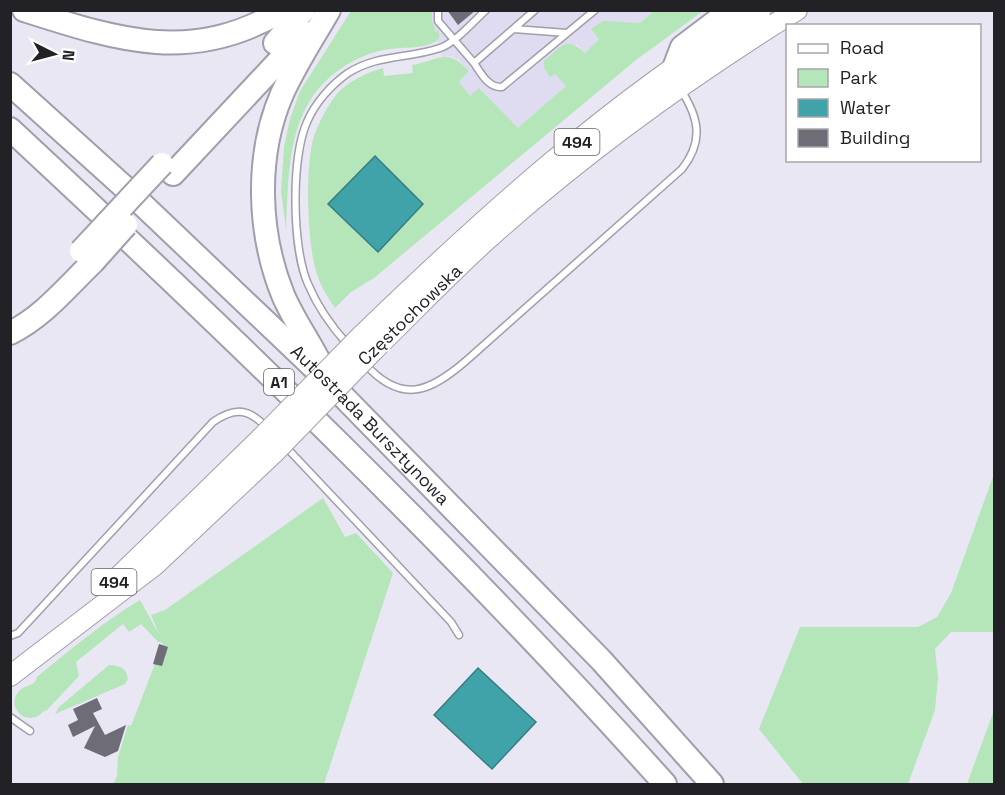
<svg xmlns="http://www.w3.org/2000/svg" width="1005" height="795" font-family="'Space Grotesk',sans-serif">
	<rect width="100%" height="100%" fill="#e9e7f4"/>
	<!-- built -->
	<path fill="#dfdbf0" d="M432,10L654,11L640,23L603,22L600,39L585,53L577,44L550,77L555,73L566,86L518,129L480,88L470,96L458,82L469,71L459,60L451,56L442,57L437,41L439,37L432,21Z"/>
	<!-- green -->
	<path fill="#b4e6b9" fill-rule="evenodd" d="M351,11H432V21L436,32L438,30C440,36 440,39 435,42C423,49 403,47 389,49C371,52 354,59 339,70C286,107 289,173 286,230L281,191L284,147L290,119L300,91Z
		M654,11H703L636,60L374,278L351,292L335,308C327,296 318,282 315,267C307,237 305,164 314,136C319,122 327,107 336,95C348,81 366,73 383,68L384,76L413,73L412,65C440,60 447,47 469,71L459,82L470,96L479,88L518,128L566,86L555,74L550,77L544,68V61C562,46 566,35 585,53L599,39L591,29L603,21L640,23ZM375,156L378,251L328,204Z
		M994,474V632H951L935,649L938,678L935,710L908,784H803L759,729L800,627H918L937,617L951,593Z
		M323,498L345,537L356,533L393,573L324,784H113L117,776L118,757L128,725L131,726L163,643L158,642L141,624L129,632L123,624L76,662L79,676L46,711H44C26,730 5,706 19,691C24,686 30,686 35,682L37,677C70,650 103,622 140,600L159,634L151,615L165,610Z
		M109,665C119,665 127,668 128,679L125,684L55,714L59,707Z
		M994,710V784H967Z"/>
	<!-- water -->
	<path fill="#40a3a9" stroke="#377c82" stroke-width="1.5" d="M375,156L423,204L378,252L328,204Z
		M478,668L536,722L492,769L434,715Z"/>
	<!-- building -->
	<path fill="#6e6c77" d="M447,10H476L458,25Z
		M159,644L168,647L162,666L153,664Z
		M97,698L102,709L93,713L105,735L126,725L118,751L105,757L84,748L95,726L73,737L68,725L78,720L73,709Z"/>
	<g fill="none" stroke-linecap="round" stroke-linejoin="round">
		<!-- lane casing -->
		<g stroke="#a09eaa" stroke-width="9">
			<path id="lane" d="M438,10V21L474,63L535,10
				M514,29L567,33
				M474,63C481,73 488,88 502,87L595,10
				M348,345C331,326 318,308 308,284C292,248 291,158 307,122C315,103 331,85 348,73C378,54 408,59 440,48C454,44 474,21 486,10
				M365,364C402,405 430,392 467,360L682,169C704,141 699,118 681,90
				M286,447L451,622L459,635
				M10,636L18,633L213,422C236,406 250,409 268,429
				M10,717L30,731"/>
		</g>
		<!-- primary casing -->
		<g stroke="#a09eaa" stroke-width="22">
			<path id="primary" d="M360,337C484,217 613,100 761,10
				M373,351C412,313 450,273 490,237C585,152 689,77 797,10
				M108,587L261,438
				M10,676L155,565L274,453"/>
		</g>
		<!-- highway casing -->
		<g stroke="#a09eaa" stroke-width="26">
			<g id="highway">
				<path d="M24,10C118,40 192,65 283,10"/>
				<path d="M275,43L304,10"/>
				<path d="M674,68L682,47L731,10"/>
				<path id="s1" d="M10,84L123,186L330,383L601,660L712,784"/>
				<path d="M10,129C237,340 459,554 665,784"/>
				<path d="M173,174L305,33"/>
				<path d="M10,333C43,317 67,287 93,262"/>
				<path d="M324,371C312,345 294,321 283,295C258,233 255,156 282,94C295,65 313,38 329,10"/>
			</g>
		</g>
		<!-- lane -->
		<use href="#lane" stroke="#fff" stroke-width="6"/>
		<!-- primary -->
		<use href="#primary" stroke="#fff" stroke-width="20"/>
		<!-- highway -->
		<use href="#highway" stroke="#fff" stroke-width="22"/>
		<!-- primary-bridge casing -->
		<g stroke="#a09eaa" stroke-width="22" stroke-linecap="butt">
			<path id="primary-bridge" d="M261,438L360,337
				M274,453L373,351"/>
		</g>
		<!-- highway-bridge casing -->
		<g stroke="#a09eaa" stroke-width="26" stroke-linecap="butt">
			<path id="highway-bridge" d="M81,251L162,164
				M93,262L126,225"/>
		</g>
		<!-- primary-bridge -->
		<use href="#primary-bridge" stroke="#fff" stroke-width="20"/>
		<!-- highway-bridge -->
		<use href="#highway-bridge" stroke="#fff" stroke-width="22"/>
	</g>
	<g text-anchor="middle" stroke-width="4.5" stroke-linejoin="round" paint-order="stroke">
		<!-- shield labels -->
		<g fill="#fff" stroke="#646467" stroke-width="1.5">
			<rect x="554.5" y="129" width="45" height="26" rx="4.5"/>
			<rect x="264" y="369" width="30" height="26" rx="4.5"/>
			<rect x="91.5" y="569" width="45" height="26" rx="4.5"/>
		</g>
		<g font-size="16" font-weight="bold" fill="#222126">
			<text x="577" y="148">494</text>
			<text x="279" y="388">A1</text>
			<text x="114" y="588">494</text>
		</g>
		<!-- street labels -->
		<g font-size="18" fill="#222126" stroke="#fff">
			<text transform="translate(410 315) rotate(-44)" y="6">Częstochowska</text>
			<text dy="6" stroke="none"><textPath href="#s1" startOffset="496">Autostrada Bursztynowa</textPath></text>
		</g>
	</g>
	<!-- border -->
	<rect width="1005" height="795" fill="none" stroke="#222126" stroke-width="24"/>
	<!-- legend -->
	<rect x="786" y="24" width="195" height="138" fill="#ffffff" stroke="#a7a6a8" stroke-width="1.5"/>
	<rect x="798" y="44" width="30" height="9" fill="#ffffff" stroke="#a7a6a8" stroke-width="1.5"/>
	<text x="840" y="54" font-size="18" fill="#222126">Road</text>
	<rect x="798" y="69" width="30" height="18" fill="#b4e6b9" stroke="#a7a6a8" stroke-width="1.5"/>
	<text x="840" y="84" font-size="18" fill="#222126">Park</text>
	<rect x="798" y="99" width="30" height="18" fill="#40a3a9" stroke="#a7a6a8" stroke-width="1.5"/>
	<text x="840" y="114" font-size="18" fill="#222126">Water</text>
	<rect x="798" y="129" width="30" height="18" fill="#6e6c77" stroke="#a7a6a8" stroke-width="1.5"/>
	<text x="840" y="144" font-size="18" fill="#222126">Building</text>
	<!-- north arrow -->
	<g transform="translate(54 54) rotate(96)" stroke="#ffffff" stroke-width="4.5" paint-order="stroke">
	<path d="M0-4.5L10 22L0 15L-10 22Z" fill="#222126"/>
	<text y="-9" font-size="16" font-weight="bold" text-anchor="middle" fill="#222126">N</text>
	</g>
</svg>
